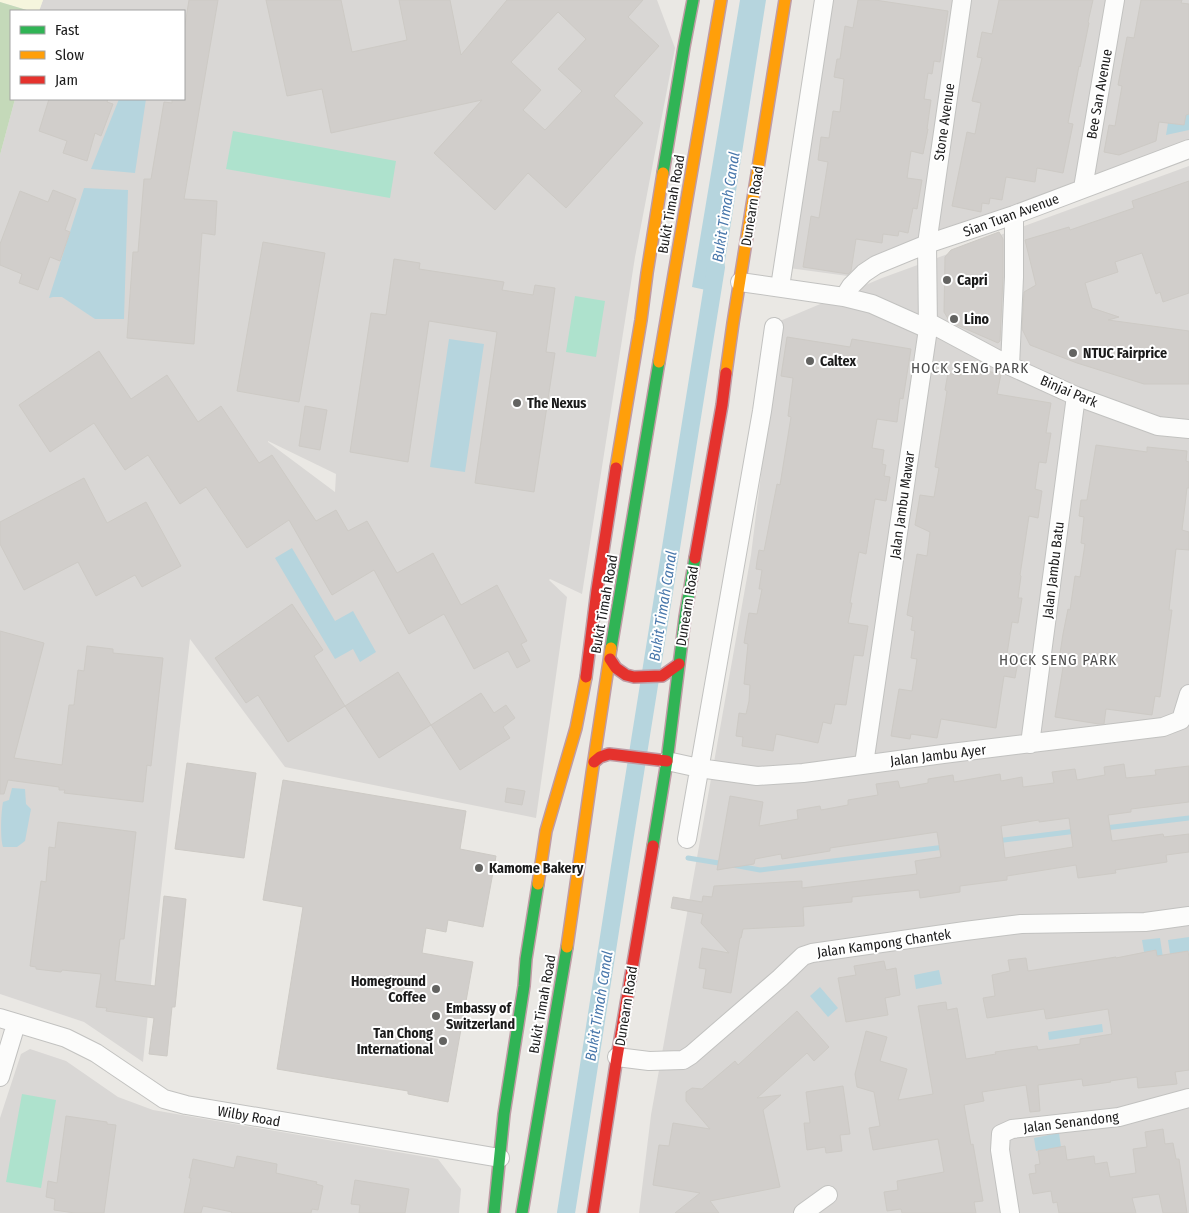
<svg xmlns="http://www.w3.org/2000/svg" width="1189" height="1213" font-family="'Fira Sans Condensed',sans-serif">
	<rect width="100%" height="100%" fill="#eae8e4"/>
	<!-- residential -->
	<path fill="#d9d7d5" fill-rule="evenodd" d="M43,0H657L675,48L635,257L582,594L550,579L549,580L567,597L536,818L285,767L190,639L156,936L143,1062L84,1022L0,994V155L15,99H184V11H39ZM268,441L336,474L335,492L268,442Z
		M827,0H1189V152L855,277L789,268Z
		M1189,166V1213H639L651,1115L751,555L780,321L882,278Z
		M30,1049L66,1061L118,1097L153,1110L438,1159L461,1189L459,1213H0V1118L21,1054Z"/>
	<!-- education -->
	<path fill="#f5f5dd" d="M0,0H43L39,11H30L0,2Z"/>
	<!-- forest -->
	<path fill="#c4d9b9" d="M0,2L30,11H11V99H15L0,155Z"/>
	<!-- pitch -->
	<path fill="#aee2cd" d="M233,131L396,161L390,198L226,169Z
		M575,296L605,301L596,357L566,352Z
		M22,1094L56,1100L41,1188L6,1182Z"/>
	<!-- water -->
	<path fill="#b6d5de" d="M740,0H766L720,293L692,287Z
		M119,99H146L135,173L91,169Z
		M1189,114V130L1166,135L1168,123L1184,125L1186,115Z
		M84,188L128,190L124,319H95L62,297H53L49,298Z
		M449,339L484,344L465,472L430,467Z
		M292,548L335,621L353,611L376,652L360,662L353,649L335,659L275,558Z
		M12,788L25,789L26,804L31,809L25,841L17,847H3C0,838 1,813 3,802L9,800Z
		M1189,937V951L1170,954L1168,940Z
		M1160,938L1165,971H1159L1156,950L1144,952L1142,940Z
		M939,970L942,984L916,989L914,975Z
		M820,987L838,1008L828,1017L810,996Z
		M1102,1024L1103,1032L1049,1040L1048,1032Z
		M1059,1133L1061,1147L1036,1151L1034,1138Z"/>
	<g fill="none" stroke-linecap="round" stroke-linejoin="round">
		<!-- stream -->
		<path stroke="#b6d5de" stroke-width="5" d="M1105,828L1189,818
			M996,841L1077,831
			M688,858L725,864
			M733,865L760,870L945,847"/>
		<!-- canal -->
		<path stroke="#b6d5de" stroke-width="18" d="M566,1213L624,841L716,267"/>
	</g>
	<!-- building -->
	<path fill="#d1cecb" stroke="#cdcac5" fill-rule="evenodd" d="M189,0H218L184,199L217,201L215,235L202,233L194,344L127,338L133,252H138L144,179H151L164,102L172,103V99H184V31Z
		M266,0H341L352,52L407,40L399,0H450L461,55L507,0H643L628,17L659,46L614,96L643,123L566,208L528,173L495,210L434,153L482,100L331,133L322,89L287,96ZM558,12L586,39L558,69L582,91L545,130L523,110L541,90L511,62Z
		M858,0H875L948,11L940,62L934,61L932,74L928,73L924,99L931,100L927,129H928L923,154L911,151L907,178L922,180L917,209L913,208L908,233L899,231L898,236L883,234L882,243L856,239L851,271L848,274L803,267L811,216L819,218L828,162L818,160L821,137L829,138L833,111L840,112L844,79L834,77L837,59H840L845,26L853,28Z
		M999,0H1093L1088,22L1089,23L1080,67L1079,66L1068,123L1073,124L1063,173L1037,168L1035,182L1006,177L1002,200L990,198L989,204L982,203L981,212L952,206L967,132L975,134L981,103L972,101L982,58L977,57L982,32L992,34Z
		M1141,0H1182L1181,3L1189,4V114L1186,115L1184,125L1159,122L1156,141L1119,155L1104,152L1109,125L1115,126L1122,86L1118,85L1127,37L1134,38Z
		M49,99H108L107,102L113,104L101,136L95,133L87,161L63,153L67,141L39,131Z
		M1189,181V293L1163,302L1160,292L1156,294L1142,253L1115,262L1118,272L1085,283L1092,308L1119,317L1108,320L1189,331V384H1144L1077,363L1030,345L1022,329L1024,292L1036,285L1025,240L1069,227L1070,230L1134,208L1132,201Z
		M53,190L76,199L65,230L70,232L60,261L50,257L38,290L19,283L22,274L0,265V244L20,191L48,202Z
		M999,232L1003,239V277L1000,341L998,343L950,322L944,312L945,257L951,250Z
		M263,242L325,253L299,402L237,391Z
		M394,259L420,263L419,269L504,282L502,290L533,295L535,285L555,288L546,352L555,353L534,492L475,483L497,332L429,321L408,462L350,452L371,313L386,315Z
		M787,337L850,347L852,339L911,349L903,399L900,398L897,422L877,419L872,448L884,450L882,464L886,465L884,476L890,477L886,501L875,499L866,554L859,552L850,603H852L848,623L868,626L863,656L854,655L846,705L835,704L831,724L823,722L818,743L776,734L773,751L742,746L743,737L736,736L739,713L746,714L749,701L750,685L744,684L748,644L744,643L749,613L757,614L762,589H759L762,570L756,569L757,561L759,550L764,551L777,484L780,485L791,417L788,416L793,378L781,376Z
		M99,351L131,399L167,375L198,422L221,406L259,463L272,455L316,521L336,510L348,531L367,521L397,573L433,553L461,605L497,585L527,641L521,644L530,661L517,668L508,651L474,669L444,614L409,634L374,570L332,595L289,520L247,548L206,487L180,504L148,455L125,470L94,423L50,452L19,405Z
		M962,366L1001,374L997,394L1051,403L1046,433H1051L1046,463L1039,462L1035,489L1042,491L1038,518L1029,516L1020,575L1021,576L1018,598H1022L1018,623L1012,622L1007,654L1019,656L1015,678L1004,676L996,728L941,719L937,738L911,734L910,739L891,736L899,689L912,691L917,659L911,658L915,631L911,630L913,617L907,615L917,554L927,556L930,532L915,525L920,495L934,497L939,468L935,467L947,391L945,390L948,373L960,376Z
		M305,406L327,410L320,450L299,446Z
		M1096,445L1147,452V447L1187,451L1186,461L1189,462V488H1187L1182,530L1189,532V550L1176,549L1169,610H1172L1160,697L1155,696L1152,715L1106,709L1104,724H1099L1055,717L1064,661L1059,660L1063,634L1068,609L1070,610L1075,576L1080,577L1085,544L1081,543L1084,517L1079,516L1081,500H1087Z
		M84,478L107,523L146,502L181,566L142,587L135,575L96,596L78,562L24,590L0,544V522Z
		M292,604L323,650L314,656L345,706L288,742L258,695L246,703L215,658Z
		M0,631L44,643L14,758L62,765L69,705H74L78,670L84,671L87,646L113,649V653L163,658L151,766L147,765L143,802L64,793L65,790H59V787L8,780L4,794H0Z
		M398,672L431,725L379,758L345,706Z
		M481,693L494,713L506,705L515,718L503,727L510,738L460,770L431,725Z
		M187,763L256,773L244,858L175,849Z
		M1124,764L1126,778L1156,775L1155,770L1189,766V802L1131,809V812L1108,815L1112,841L1163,834L1164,837L1189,834V852L1166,855L1167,862L1115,870L1116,873L1078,878L1076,865L1007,876V880L960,886V892L920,898L919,890L852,897V902L803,907L804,926L743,929L741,938H740L731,993L703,988L706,969L699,968L702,948L729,953L701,923L703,914L671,908L673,897L702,902L703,896L712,897L714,886L802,881V888L917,874L915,861L941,857L937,832L830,848V851L782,859L781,854L755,859L754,864L717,870L730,796L763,802L759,826L798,819L797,810L820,806L821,810L848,805V800L878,795L876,784L898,781L900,788L928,783V779L953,775L954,782L1000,774L1001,781L1022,777L1023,787L1054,783L1052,772L1075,769L1077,780L1105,775L1104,767ZM1069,818L1073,847L1005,858L1001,826L1039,820V822Z
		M283,780L466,811L460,849L496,856L483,927L448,920L446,932L426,928L422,953L473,962L448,1102L408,1094V1091L277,1069L303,907L263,900Z
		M507,788L525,791L522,805L505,802Z
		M58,822L136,832L124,939H120L115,981L155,986L164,896L186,899L175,1007H172L167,1056L149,1054L154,1018L106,1011L107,1008L96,1007L101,974L62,970L61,972L36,969V967L30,966L41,881L46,882L49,847L55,848Z
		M1156,950L1157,956L1188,951L1189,958V1070L1175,1072L1177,1084L1138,1088L1137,1077L1110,1081L1111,1082L1083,1086L1082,1079L1038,1085L1040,1111L1030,1112L1026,1085L982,1092L984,1101L964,1105L971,1145L973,1144L983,1201L974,1202L976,1213H902L901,1209L887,1211L884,1192L898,1190L897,1181L944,1172L938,1139L873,1150L869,1128L880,1126L874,1092L857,1087L855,1074L866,1031L887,1037L880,1061L907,1069L898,1100L933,1094L918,1006L946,1002L947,1010L957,1008L966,1059L996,1054L995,1052L1037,1046L1038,1050L1080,1044V1039L1112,1034L1108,1009L1046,1019L1044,1009L987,1018L983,998L995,996L992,975L1010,971L1008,960L1026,958L1028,971L1116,957V958Z
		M884,961L886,970L896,968L900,995L885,998L888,1015L846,1022L838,978L856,975L854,966Z
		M797,1011L829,1047L814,1061L807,1053L757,1098L781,1095L763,1110L780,1187L710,1201L719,1213H675L700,1193L653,1185L659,1145L669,1146L673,1123L710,1129L686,1101V1092L692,1088L702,1089L735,1061L738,1065Z
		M843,1086L850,1134L840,1135L842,1151L826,1153L825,1147L807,1150L804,1123H810L806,1092Z
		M66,1116L107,1122V1124L116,1125L104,1213H75L54,1210L55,1199L46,1197L48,1181L57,1183Z
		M1163,1129L1165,1144L1173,1143L1176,1159H1179L1187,1213H1163L1159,1194L1132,1198L1136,1213H1059L1057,1202L1053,1203L1051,1191L1033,1194L1029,1174L1036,1173L1035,1165L1040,1164L1038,1151L1065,1146L1067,1160L1094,1156L1095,1164L1107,1162L1110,1177L1136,1173L1133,1149L1147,1147L1145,1132Z
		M237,1156L277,1164L276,1173L317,1182L316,1184L323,1186L318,1210L312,1209L311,1213H231L232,1212L203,1206L201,1213H184L191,1178H189L193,1159L234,1168Z
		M355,1180L409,1189L405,1213H359L360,1205L351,1204Z"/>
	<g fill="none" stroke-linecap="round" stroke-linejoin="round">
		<!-- street casing -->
		<g stroke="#c2c2c0" stroke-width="20">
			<path id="street" d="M1083,188L1115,0
				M740,282L844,297L872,304L928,329
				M780,287L824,0
				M844,297L851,286L864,273L876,265L927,244L1014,215L1189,149
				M928,322L1010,366L1076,396L1158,426L1189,429
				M1010,366L1014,277V215
				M1030,744L1076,396
				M667,761L699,768L757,776L803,773L943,754L1163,727L1181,720L1189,694
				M864,764L928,329L927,244L962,0
				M687,839L762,411L774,327
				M0,1018L66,1038L96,1053L164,1099L186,1105L500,1158
				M617,1057L649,1061L683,1060L691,1055L780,978L803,956L812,953L965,931L1021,924L1145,922L1189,916
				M0,1077L16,1024
				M803,1213L828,1195
				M1010,1213L1000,1150L1001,1134L1012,1129L1119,1117L1189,1098"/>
		</g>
		<!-- fast casing -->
		<g stroke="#bf9ca5" stroke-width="14">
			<path id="fast" d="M663,173L684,47L693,0
				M611,648L659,362
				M653,846L667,761L685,617L695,558
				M494,1213L504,1114L524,986L526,959L538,884
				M522,1213L567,947"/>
		</g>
		<!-- slow casing -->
		<g stroke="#bf9ca5" stroke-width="14">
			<path id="slow" d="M659,362L721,0
				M726,373L733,323L785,0
				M616,468L641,320L647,273L663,173
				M538,884L546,831L576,728L586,677
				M567,947L592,773L611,648"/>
		</g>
		<!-- jam casing -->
		<g stroke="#bf9ca5" stroke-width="14">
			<path id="jam" d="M695,558L722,405L726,373
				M610,659L616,668L626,675L634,677L662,676L679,664
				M586,677L597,590L616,468
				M594,762L600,757L609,754L667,761
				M593,1213L617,1057L653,846"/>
		</g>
		<!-- street -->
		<use href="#street" stroke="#fcfcfb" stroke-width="18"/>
		<!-- fast -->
		<use href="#fast" stroke="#30b455" stroke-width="11"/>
		<!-- slow -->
		<use href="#slow" stroke="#ff9f0a" stroke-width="11"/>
		<!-- jam -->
		<use href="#jam" stroke="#e5322d" stroke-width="11"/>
	</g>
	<!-- markers -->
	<g fill="#636361" stroke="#fff" stroke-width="2">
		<circle cx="947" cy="280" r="5"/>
		<circle cx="954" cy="319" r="5"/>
		<circle cx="1073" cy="353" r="5"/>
		<circle cx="810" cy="361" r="5"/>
		<circle cx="517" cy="403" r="5"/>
		<circle cx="479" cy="868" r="5"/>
		<circle cx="436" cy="989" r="5"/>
		<circle cx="436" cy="1016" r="5"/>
		<circle cx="443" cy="1041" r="5"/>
	</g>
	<g text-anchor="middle" stroke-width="4" stroke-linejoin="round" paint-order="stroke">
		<!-- street labels -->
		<g font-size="14" fill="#1b1b1b" stroke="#fff">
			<text transform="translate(1099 94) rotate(-80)" y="5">Bee San Avenue</text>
			<text transform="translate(944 122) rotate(-82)" y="5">Stone Avenue</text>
			<text transform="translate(671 204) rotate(-80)" y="5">Bukit Timah Road</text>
			<text transform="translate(752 206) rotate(-81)" y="5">Dunearn Road</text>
			<text transform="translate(1011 215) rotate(-20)" y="5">Sian Tuan Avenue</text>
			<text transform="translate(1069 391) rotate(23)" y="5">Binjai Park</text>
			<text transform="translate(902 505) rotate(-82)" y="5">Jalan Jambu Mawar</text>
			<text transform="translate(1053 570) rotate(-83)" y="5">Jalan Jambu Batu</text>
			<text transform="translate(604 604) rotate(-80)" y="5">Bukit Timah Road</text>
			<text transform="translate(687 606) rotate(-81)" y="5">Dunearn Road</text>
			<text transform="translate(938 755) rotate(-7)" y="5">Jalan Jambu Ayer</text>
			<text transform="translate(884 943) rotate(-8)" y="5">Jalan Kampong Chantek</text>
			<text transform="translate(542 1004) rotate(-80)" y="5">Bukit Timah Road</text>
			<text transform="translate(626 1006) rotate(-81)" y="5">Dunearn Road</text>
			<text transform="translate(249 1116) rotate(10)" y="5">Wilby Road</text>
			<text transform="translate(1071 1122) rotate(-7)" y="5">Jalan Senandong</text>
		</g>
		<!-- poi labels -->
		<g font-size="14" font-weight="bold" fill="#1b1b1b" stroke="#fff" text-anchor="start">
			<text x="957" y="285">Capri</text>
			<text x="964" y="324">Lino</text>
			<text x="1083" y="358">NTUC Fairprice</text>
			<text x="820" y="366">Caltex</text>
			<text x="527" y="408">The Nexus</text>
			<text x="489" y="873">Kamome Bakery</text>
			<text x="426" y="986" text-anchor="end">Homeground<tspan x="426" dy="16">Coffee</tspan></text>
			<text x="446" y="1013">Embassy of<tspan x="446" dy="16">Switzerland</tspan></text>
			<text x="433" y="1038" text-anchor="end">Tan Chong<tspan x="433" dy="16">International</tspan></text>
		</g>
		<!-- water labels -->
		<g font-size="15" font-style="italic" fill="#4877ab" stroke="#fff">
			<text transform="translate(726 207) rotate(-81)" y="5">Bukit Timah Canal</text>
			<text transform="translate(663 606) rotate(-81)" y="5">Bukit Timah Canal</text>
			<text transform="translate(599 1006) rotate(-81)" y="5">Bukit Timah Canal</text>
		</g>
		<!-- neighbourhood labels -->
		<g font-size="15" letter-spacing="1" fill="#4e4e4e" stroke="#fff">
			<text x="970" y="373">HOCK SENG PARK</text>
			<text x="1058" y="665">HOCK SENG PARK</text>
		</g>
	</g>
	<!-- legend -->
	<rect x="10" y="10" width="175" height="90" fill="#ffffff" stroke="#a4a4a4"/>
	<rect x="20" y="26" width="25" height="8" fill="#30b455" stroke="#a4a4a4"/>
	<text x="55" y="35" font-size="15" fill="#1b1b1b">Fast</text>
	<rect x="20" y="51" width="25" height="8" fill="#ff9f0a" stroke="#a4a4a4"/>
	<text x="55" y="60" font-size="15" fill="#1b1b1b">Slow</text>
	<rect x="20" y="76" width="25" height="8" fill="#e5322d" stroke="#a4a4a4"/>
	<text x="55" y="85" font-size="15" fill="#1b1b1b">Jam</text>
</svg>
